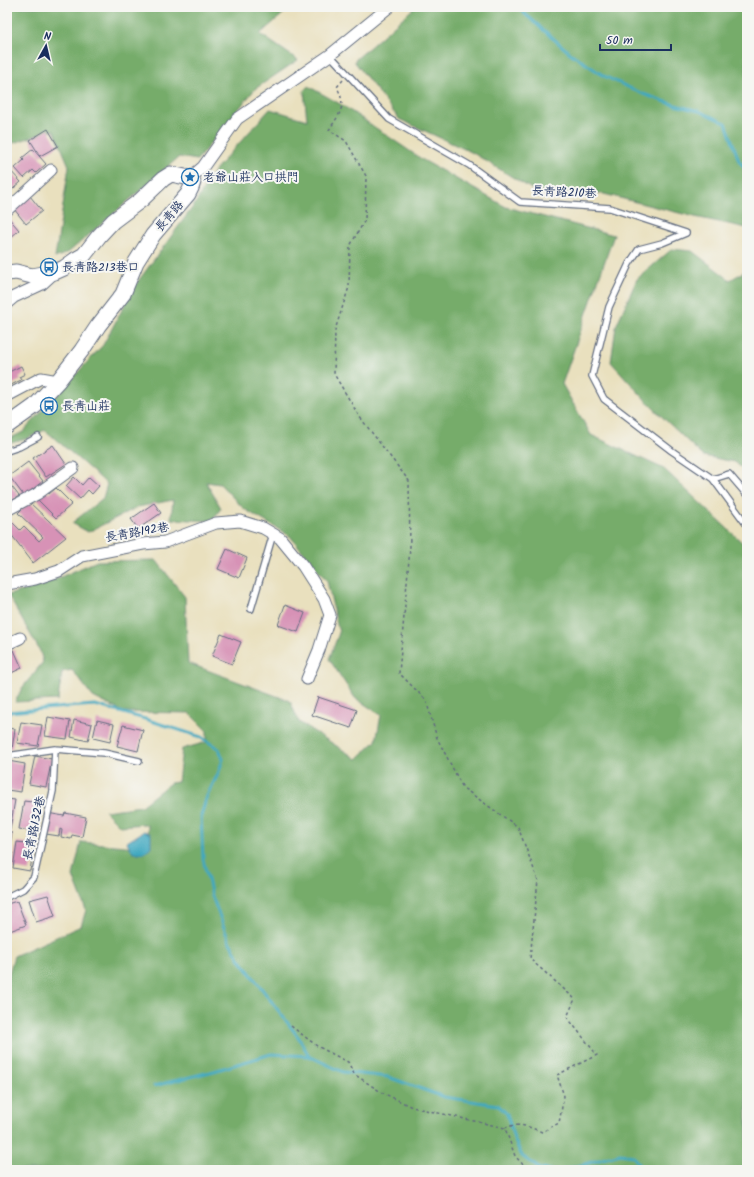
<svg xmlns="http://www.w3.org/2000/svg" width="754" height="1177" font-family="Kalam,'LXGW WenKai TC',sans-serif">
	<rect width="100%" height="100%" fill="#f6f6f2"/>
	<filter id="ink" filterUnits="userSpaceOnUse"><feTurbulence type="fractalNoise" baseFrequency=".025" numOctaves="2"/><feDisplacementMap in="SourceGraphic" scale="8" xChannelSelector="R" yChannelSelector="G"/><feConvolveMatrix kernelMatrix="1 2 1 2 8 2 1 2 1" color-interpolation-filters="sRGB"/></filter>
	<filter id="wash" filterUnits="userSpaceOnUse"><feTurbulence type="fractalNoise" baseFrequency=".012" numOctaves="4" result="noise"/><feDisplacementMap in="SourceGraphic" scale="16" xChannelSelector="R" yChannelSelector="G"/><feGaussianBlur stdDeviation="0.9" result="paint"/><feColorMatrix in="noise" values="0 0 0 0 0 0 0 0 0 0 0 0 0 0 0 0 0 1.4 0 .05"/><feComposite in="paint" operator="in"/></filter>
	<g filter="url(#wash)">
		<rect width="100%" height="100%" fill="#e9e0be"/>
		<!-- forest -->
		<path fill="#76ac6a" stroke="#486e64" d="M7,7H291L260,34L298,60L255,89L197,160L179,157L69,252L55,258L69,166L54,130L7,145Z
			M415,7H747V228L695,217L600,193L535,191L473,153L399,119L354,61Z
			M308,86L342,105L423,160L506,207L614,235L562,384L591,435L664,469L747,547V1170H7V980L14,956L81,926L86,910L73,876L81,842L147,848L148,826L144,824L120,826L105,811L141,806L170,783L178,782L182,749L207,742V731L189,713L123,712L93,697L72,670L62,672L58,700L15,702L22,688L43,662L40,651L8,595L40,586L97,561L156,560L185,597L188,663L290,701L299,722L357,759L376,741L381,715L355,698L329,659L339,633L327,581L290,536L244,509L220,484L206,482L221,508L212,521L171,519L173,500L138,507L88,532L72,523L103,498L107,484L45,430L26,439L7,444V440L23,432L103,345L136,284L195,204L214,171L270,109L307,120L304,91Z
			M672,249L692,251L730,280L747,270V473L735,462L703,456L651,406L611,362L616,326L637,279Z"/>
		<!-- water -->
		<path fill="#40a8c0" stroke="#2e6c8f" d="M144,831L151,834V847L144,853H133L127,842Z"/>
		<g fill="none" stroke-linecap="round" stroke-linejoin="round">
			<!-- stream -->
			<path stroke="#40a8c0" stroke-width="3" d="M517,7L570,53L604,76L643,94L675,105L699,111L726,123L739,161L747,171
				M7,712L67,707L95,705L145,719L201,737L219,749L223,759L218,774L207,796L201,816L203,859L212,896L229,941L241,961L299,1038L309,1056L343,1072L388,1077L444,1097L498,1105L507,1114L514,1139L522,1156L540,1169L550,1170
				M154,1086L214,1071L271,1054L309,1056
				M564,1170L620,1154L633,1156L642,1170"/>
		</g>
		<g id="blocks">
			<!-- building -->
			<path fill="#d792b6" d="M48,129L58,146L40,156L30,140Z
				M33,149L46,164L36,173L33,170L24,178L15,168L24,160L22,158Z
				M7,167L21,182L7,194Z
				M30,196L42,211L26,224L14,209Z
				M7,216L19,230L7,241Z
				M21,366L25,374L19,377L21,380L7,387V373Z
				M53,445L66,464L46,477L33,458Z
				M28,462L43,481L24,496L9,476Z
				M74,477L82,485L89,477L99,486L92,494L88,490L80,499L66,486Z
				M9,483L19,496L7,504V485Z
				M56,488L72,504L56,518L37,499L46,491L49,494Z
				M29,502L66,537L33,563L7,529V525L11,521L20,530L24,526L39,541L43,537L18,513Z
				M154,503L161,513L138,529L131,519Z
				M227,549L247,558L239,578L218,569Z
				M285,605L305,613L298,632L278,625Z
				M221,634L241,642L232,664L212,656Z
				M14,650L22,668L7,675V653Z
				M318,697L357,710L351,728L312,715Z
				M48,717L70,721L67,739L45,736Z
				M74,720L92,724L88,741L71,737Z
				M97,720L114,724L110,742L93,738Z
				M21,722L42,725L38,746L17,743Z
				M123,725L143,730L138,751L117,746Z
				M7,728L15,729L12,749L7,748Z
				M35,756L52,759L46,787L29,784Z
				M8,761L25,764L21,792L7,790V771Z
				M7,799L15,800L10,829L7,828Z
				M24,801L40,803L36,832L19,829Z
				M47,813L64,816L65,813L86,817L82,837L72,835L71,839L61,837L62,830L60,829L59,836L46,834Z
				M7,832L12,833L8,856H7Z
				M17,842L34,844L30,871L13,868Z
				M48,895L55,916L36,922L29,900Z
				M17,901L26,925L7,932V904Z"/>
		</g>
	</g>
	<g filter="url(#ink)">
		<use href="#blocks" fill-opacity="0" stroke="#636d80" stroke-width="1"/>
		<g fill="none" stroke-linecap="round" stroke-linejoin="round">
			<!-- lane casing -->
			<g stroke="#636d80" stroke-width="8">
				<path id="lane" d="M330,55L389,119L469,165L520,202L610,208L686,233L662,243L639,249L629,264L609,307L592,376L604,399L672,451L713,479L729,474L747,495
					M7,451L19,447L38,437
					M713,479L747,525
					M251,609L273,534
					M55,749L104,753L139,761
					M7,756L55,749L53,791L34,877L23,889L7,897"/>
			</g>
			<!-- street casing -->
			<g stroke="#636d80" stroke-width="13">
				<path id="street" d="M190,178L203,167L237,119L330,55L389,7
					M7,210L51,170
					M7,303L14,297L42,284L55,272
					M7,396L41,378L58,381
					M7,510L37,494L73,468
					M7,584L35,579L59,571L82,556L143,544L165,542L216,523L240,521L263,528L280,538L303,566L324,599L330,615L319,650L307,679
					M7,644L20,638"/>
			</g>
			<!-- secondary casing -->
			<g stroke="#636d80" stroke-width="17">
				<path id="secondary" d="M7,273L16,272L32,276L55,272L64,268L75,260L84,255L99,236L113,221L141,200L163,179L171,174L190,178L193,182L191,188L188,194L153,235L136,262L123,294L98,326L82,350L58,381L35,406L7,426"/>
			</g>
			<!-- path -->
			<path stroke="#636d80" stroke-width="1.5" stroke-dasharray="3 3" stroke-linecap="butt" d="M343,80L337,87C347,107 340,113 329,130L346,141L366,176L365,220L350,246L349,287L335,330L334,374L359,416L409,481L410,548L399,673L426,700L437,738L463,788L518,827L538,880L530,959L575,999L567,1017L597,1055L557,1075L564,1096L559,1123L542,1132C530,1127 518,1122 505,1128
				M291,1026L317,1046L348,1062L354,1074L381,1092L412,1107L505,1128L515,1156L528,1170"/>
			<!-- lane -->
			<use href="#lane" stroke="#fff" stroke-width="5.5"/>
			<!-- street -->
			<use href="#street" stroke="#fff" stroke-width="11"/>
			<!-- secondary -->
			<use href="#secondary" stroke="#fff" stroke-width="15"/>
		</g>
	</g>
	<!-- icons -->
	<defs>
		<g id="sight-ring" transform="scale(0.9)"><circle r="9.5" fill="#f6f6f2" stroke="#1f6fb2" stroke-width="1.5"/><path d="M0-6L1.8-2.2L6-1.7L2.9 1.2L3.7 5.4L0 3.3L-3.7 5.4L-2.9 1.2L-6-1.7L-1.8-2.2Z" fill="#1f6fb2"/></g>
		<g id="bus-ring" transform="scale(0.9)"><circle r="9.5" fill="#f6f6f2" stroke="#1f6fb2" stroke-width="1.5"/><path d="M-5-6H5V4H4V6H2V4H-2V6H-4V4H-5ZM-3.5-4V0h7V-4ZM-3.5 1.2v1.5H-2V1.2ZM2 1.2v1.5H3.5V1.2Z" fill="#1f6fb2"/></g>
	</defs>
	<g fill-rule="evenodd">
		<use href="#sight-ring" x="190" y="177"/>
		<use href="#bus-ring" x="49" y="267"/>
		<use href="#bus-ring" x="49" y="406"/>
	</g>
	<g text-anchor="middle" stroke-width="4" stroke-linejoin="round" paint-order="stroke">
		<!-- poi labels -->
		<g font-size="12" fill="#1b2f5e" stroke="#f6f6f2" text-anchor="start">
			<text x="203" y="181">老爺山莊入口拱門</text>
			<text x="62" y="271">長青路213巷口</text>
			<text x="62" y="410">長青山莊</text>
		</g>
		<!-- street labels -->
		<g font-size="12" fill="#1b2f5e" stroke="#f6f6f2">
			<text transform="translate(564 192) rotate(3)" y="4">長青路210巷</text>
			<text transform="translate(169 216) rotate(-50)" y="4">長青路</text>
			<text transform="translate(137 532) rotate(-10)" y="4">長青路192巷</text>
			<text transform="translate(34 828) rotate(-78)" y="4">長青路132巷</text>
		</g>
	</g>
	<!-- margin -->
	<rect width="754" height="1177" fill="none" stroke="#f6f6f2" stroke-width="24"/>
	<!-- north arrow -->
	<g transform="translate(46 46) rotate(8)" stroke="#f6f6f2" stroke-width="3" paint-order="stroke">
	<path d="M0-3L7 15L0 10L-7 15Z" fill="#1b2f5e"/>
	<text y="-6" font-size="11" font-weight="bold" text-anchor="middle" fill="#1b2f5e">N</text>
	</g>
	<!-- scale -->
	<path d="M600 44v6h71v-6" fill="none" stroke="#1b2f5e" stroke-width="2"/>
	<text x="606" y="44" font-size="12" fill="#1b2f5e" stroke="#f6f6f2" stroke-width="3" paint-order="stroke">50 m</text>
</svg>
